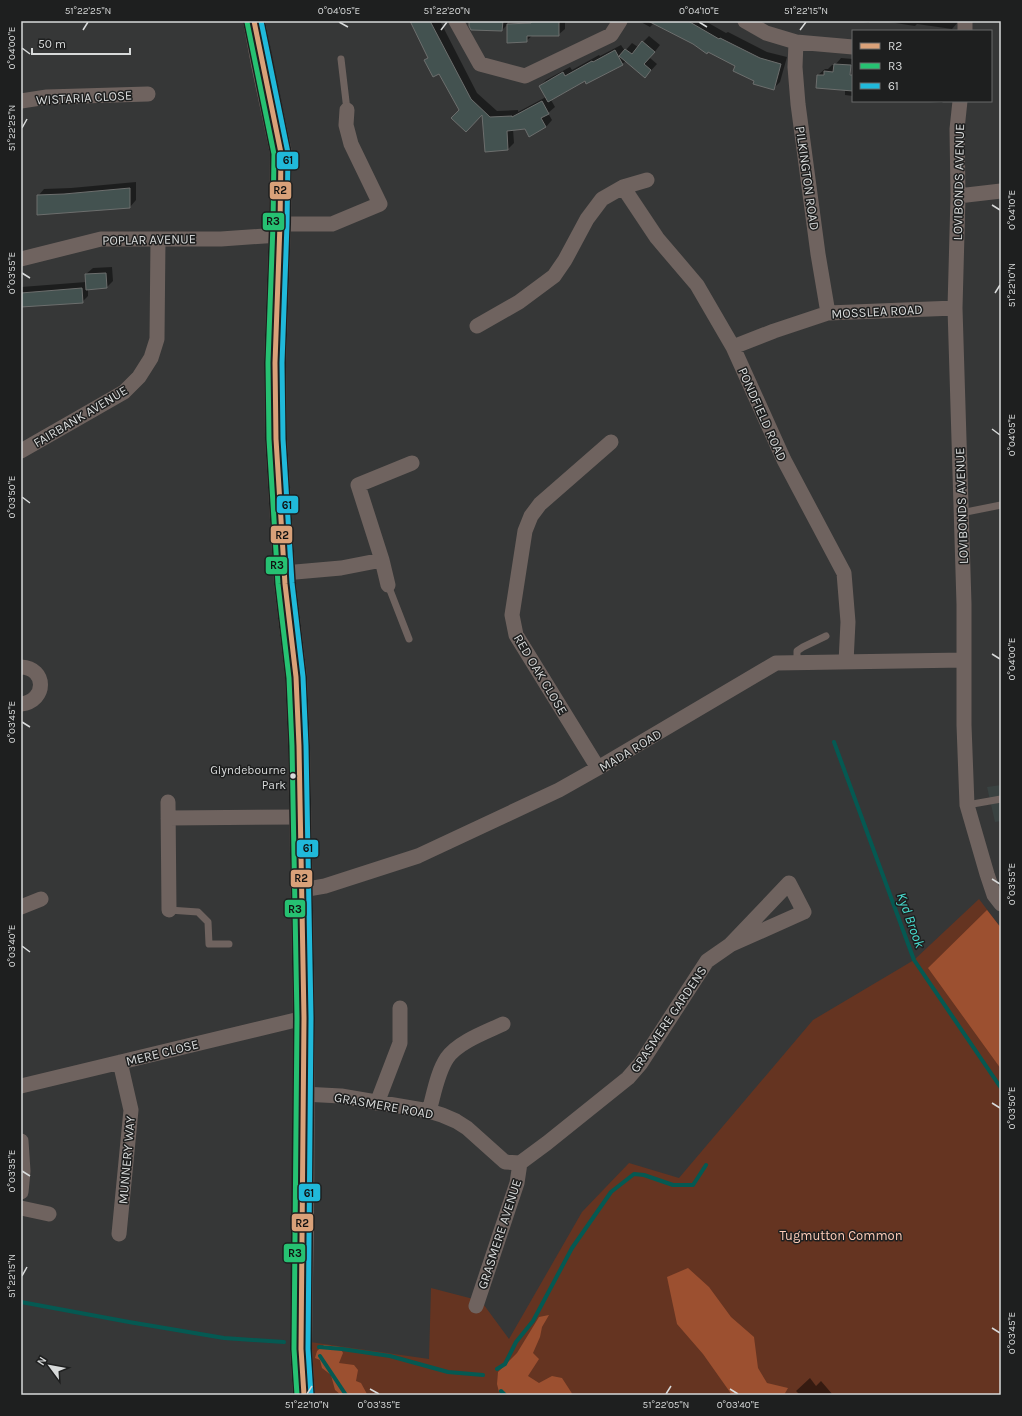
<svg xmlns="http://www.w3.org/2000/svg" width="1022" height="1416" font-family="Karla,sans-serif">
	<rect width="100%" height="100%" fill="#363737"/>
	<!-- built -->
	<path fill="#394241" d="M1001,785V821L995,822L987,787Z"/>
	<!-- green -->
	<path fill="#653421" d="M979,899L1001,928V1395H315L310,1342L429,1359L431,1288L481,1301L509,1339L582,1212L629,1163L679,1178L813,1020L914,960Z"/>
	<!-- forest -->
	<path fill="#9c5030" d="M987,910L1001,928V1069L928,968Z
		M688,1268L709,1287L731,1317L754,1337L758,1368L767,1383L788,1388L784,1395H732L703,1354L677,1324L667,1277Z
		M549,1315L542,1327L540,1337L533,1353L539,1359L528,1376L539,1383L552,1376L562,1378L573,1395H509L499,1392L497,1384L498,1372L517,1353L539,1317Z
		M324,1345L340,1347L343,1353L339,1363L354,1365L358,1370L356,1381L361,1383L367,1394L366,1395H341L335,1390L331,1375L322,1368L320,1360L315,1358L317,1351Z"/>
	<!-- shadow -->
	<path fill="#0007" d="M411,21H440L477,93L497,111L518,110V112L546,97L540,86L546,80L570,67L572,70L599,55L600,56L621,45L625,51L632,43L638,47L649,36L660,45L650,58L657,64L645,77L626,61L622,64L586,80L551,100L555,107L548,113L552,120L546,127L513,129L514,143L508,149L483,113L460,110L439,72L426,60L429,57Z
		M475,21H508V24L511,21H565V29L558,35H533L526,41L508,24L502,30Z
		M639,21H705L726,33L728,32L767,52L787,57L780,82L774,88L756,80L736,66L654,23L650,27Z
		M857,21H870L869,23Z
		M882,21H959L952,29L917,24L915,26Z
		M841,58L853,59V96L845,95V90L818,75L825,69H828L832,65H835Z
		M916,101H944L942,103Z
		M136,182V200L130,207L38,196L44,189L71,188Z
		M112,267L113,281L106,288L88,289V296L82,302L21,306V287L86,282V274L93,268Z
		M810,1378L816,1386L821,1381L833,1395H800L796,1391Z"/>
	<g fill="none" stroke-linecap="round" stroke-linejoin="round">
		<!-- stream -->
		<path stroke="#055952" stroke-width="4" d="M834,742L914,960L1001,1088
			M21,1302L129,1322L224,1338L284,1342
			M319,1347L342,1349L390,1356L448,1372L483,1375
			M320,1356L346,1395
			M497,1369L505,1364L516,1342L533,1321L572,1248L611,1192L634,1174L644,1175L673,1185H693L706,1165
			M501,1391L505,1395"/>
	</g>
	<!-- building -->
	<path fill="#435250" stroke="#6c6e6d" d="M410,21H430L471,99L490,117L512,116V117L542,101L549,114L541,118L546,127L529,137L525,129L507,131L508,150L485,152L482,115L466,132L451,118L459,110L439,74L433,77L424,60L428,58Z
		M469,21H503L502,31L471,30L469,26Z
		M531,21H559V36H527V42L507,43V24L531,23Z
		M648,21H688L719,39L720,38L760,58L781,64L774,90L753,84L754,81L733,71L735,66L708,52L707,54L693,44Z
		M642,41L655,52L644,64L651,70L645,78L619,56L625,49L632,54Z
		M615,50L623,65L586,84L585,81L548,102L539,86L563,72L565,76L592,61L593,62Z
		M834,64L851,65L850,75H853V91L816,88L817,75H824V71L833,72Z
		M130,188V208L37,215V195L64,194Z
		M106,273L107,288L86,290L85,274Z
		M82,288L83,303L21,307V293Z"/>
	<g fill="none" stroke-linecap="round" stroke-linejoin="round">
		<!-- service -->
		<path stroke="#6f635f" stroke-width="7" d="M341,59L347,110
			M961,513L1001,505
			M388,585L409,639
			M797,663V651L803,647L826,636
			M967,805L1001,799
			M169,910L198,912L208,922L209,944H229"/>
		<!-- minor -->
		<path stroke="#6f635f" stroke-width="15" d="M456,21L480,64L525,76L611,35L620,21
			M745,21L766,33L796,42L853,47
			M965,21V31
			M796,42L795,67L798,104L818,254L828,313
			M21,101L47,97L148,94
			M960,101L957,129L958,196L955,308L964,604V725L967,805L987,874L994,895L1001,904
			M623,187L657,238L697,285L733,347L784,460L844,573L848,622L846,662
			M958,196L1001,191
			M280,224H332L380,204L351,144L346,125L347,110
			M21,259L101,239H221L279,235
			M477,326L519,302L554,276L565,260L587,219L602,199L623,187L647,180
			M733,347L774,331L828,313L955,308
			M21,451L124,392L139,377L151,358L157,339L158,239
			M382,560L358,485L412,463
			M284,573L341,568L382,560L388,585
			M21,667C47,668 47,701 21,704
			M598,768L516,635L512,615L525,531L531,516L540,504L611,442
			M168,802L169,910
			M168,818L301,817
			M302,890L325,886L418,856L559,790L598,768L776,663L964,660
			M21,907L41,899
			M21,1086L304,1018
			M303,1094L341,1096L429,1111L442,1115L456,1121L467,1128L505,1162L520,1163
			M377,1103L400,1043V1008
			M429,1111C434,1094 437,1073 447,1058C458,1042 486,1032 503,1024
			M21,1141L23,1171L21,1192
			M520,1163L547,1143L628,1078L641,1063L707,961L730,945L789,883L804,912L730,945
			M21,1208L49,1214
			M119,1234L131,1110L120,1062
			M476,1306L517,1183L520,1163"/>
		<!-- primary -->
		<path stroke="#786a65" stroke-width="22" d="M254,21L262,64L281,153L280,224L275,363L276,439L285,584L296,677L299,746L304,1018L303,1212L301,1349L304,1395"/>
		<!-- bus-1 casing -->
		<g stroke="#1e1f1f" stroke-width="8">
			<path id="bus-1" d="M254,21L281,153L280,224L275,363L276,439L285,584L296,677L299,746L304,1018L301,1349L304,1395"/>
		</g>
		<!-- bus-2 casing -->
		<g stroke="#1e1f1f" stroke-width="8">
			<path id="bus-2" d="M247,22L274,154L273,224L268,363L269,439L278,584L289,678L292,746L297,1018L294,1349L297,1395"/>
		</g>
		<!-- bus-3 casing -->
		<g stroke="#1e1f1f" stroke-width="8">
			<path id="bus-3" d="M261,21L288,153L287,224L282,363L283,439L292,583L303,677L306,746L311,1018L308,1349L311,1395"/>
		</g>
		<!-- bus-1 -->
		<use href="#bus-1" stroke="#d9a179" stroke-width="5"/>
		<!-- bus-2 -->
		<use href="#bus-2" stroke="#26c172" stroke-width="5"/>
		<!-- bus-3 -->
		<use href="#bus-3" stroke="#20b9da" stroke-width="5"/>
	</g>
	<!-- ticks -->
	<path fill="none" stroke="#d8dada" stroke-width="1.5" d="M339,22L348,27M699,22L707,27M83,30L88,22M441,30L447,22M800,30L806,22M22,48L30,54M22,128L27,119M992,205L1000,210M22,273L30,278M995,293L1000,285M992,429L1000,435M22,497L30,503M992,654L1000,659M22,722L30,727M992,879L1000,884M22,946L30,952M992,1103L1000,1108M22,1171L30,1176M22,1276L27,1267M992,1328L1000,1333M370,1389L379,1394M730,1389L738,1394M307,1394L312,1386M666,1394L671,1386"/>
	<!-- markers -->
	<circle fill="#d8dada" stroke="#1e1f1f" stroke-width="1.5" cx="293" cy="776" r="3.5"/>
	<g text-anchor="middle" stroke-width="3" stroke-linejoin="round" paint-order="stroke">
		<!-- bus labels -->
		<g font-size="12" fill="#d8dada" stroke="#1e1f1f" text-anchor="end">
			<text x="286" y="774">Glyndebourne<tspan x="286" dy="15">Park</tspan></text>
		</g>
		<!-- street labels -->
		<g font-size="13" fill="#d8dada" stroke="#1e1f1f">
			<text transform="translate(84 97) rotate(-3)" y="5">WISTARIA CLOSE</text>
			<text transform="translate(808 178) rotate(82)" y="5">PILKINGTON ROAD</text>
			<text transform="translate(958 182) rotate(-89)" y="5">LOVIBONDS AVENUE</text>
			<text transform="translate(149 239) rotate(-1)" y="5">POPLAR AVENUE</text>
			<text transform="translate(877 311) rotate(-3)" y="5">MOSSLEA ROAD</text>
			<text transform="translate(763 414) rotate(66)" y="5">PONDFIELD ROAD</text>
			<text transform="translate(80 416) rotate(-31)" y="5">FAIRBANK AVENUE</text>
			<text transform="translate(961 506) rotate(-92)" y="5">LOVIBONDS AVENUE</text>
			<text transform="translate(541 674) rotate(59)" y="5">RED OAK CLOSE</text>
			<text transform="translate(630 750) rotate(-31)" y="5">MADA ROAD</text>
			<text transform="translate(668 1019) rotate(-56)" y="5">GRASMERE GARDENS</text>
			<text transform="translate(162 1052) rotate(-14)" y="5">MERE CLOSE</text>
			<text transform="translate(384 1105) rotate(10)" y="5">GRASMERE ROAD</text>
			<text transform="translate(126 1160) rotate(-85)" y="5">MUNNERY WAY</text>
			<text transform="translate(499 1234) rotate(-72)" y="5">GRASMERE AVENUE</text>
		</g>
		<!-- park labels -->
		<g font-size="13" fill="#fecdb9" stroke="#1e1f1f">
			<text x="841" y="1240">Tugmutton Common</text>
		</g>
		<!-- water labels -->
		<g font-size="14" font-style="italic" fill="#48ddcf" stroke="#1e1f1f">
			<text transform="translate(911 920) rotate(70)" y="5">Kyd Brook</text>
		</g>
	</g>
	<g stroke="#1e1f1f" stroke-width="1.5">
		<rect x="276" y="151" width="23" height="19" rx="4" fill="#20b9da"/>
		<rect x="269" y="181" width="23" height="19" rx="4" fill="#d9a179"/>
		<rect x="262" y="212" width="23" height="19" rx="4" fill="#26c172"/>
		<rect x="276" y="495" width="23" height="19" rx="4" fill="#20b9da"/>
		<rect x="270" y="525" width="23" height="19" rx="4" fill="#d9a179"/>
		<rect x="265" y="556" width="23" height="19" rx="4" fill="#26c172"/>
		<rect x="296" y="839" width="23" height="19" rx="4" fill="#20b9da"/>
		<rect x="290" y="869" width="23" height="19" rx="4" fill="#d9a179"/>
		<rect x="284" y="899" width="22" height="19" rx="4" fill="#26c172"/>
		<rect x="298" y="1183" width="23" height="19" rx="4" fill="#20b9da"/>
		<rect x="291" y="1213" width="23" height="19" rx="4" fill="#d9a179"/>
		<rect x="283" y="1243" width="23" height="20" rx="4" fill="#26c172"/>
	</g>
	<g font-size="11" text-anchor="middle" font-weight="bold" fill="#111">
		<text x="288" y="164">61</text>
		<text x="280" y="194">R2</text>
		<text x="273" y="225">R3</text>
		<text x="287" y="509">61</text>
		<text x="282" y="539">R2</text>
		<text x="277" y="569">R3</text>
		<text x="308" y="852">61</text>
		<text x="301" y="882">R2</text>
		<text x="295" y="913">R3</text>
		<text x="309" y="1197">61</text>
		<text x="302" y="1227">R2</text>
		<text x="295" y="1257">R3</text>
	</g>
	<!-- border -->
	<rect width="1022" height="1416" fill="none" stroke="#1e1f1f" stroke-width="44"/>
	<!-- legend -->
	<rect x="852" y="30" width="140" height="72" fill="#1e1f1f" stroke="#686a6a"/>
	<rect x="860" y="43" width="20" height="6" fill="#d9a179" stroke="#686a6a"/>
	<text x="888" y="50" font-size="12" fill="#d8dada">R2</text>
	<rect x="860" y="63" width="20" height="6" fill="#26c172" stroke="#686a6a"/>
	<text x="888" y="70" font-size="12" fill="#d8dada">R3</text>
	<rect x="860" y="83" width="20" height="6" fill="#20b9da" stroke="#686a6a"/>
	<text x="888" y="90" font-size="12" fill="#d8dada">61</text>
	<!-- north arrow -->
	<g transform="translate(50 1366) rotate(302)" stroke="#1e1f1f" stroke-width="3" paint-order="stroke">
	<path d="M0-3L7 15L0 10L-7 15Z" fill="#d8dada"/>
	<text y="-6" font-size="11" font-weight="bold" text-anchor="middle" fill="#d8dada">N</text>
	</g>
	<!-- scale -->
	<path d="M32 48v6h98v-6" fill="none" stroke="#d8dada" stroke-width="2"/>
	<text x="38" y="48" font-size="12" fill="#d8dada" stroke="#1e1f1f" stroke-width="3" paint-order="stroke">50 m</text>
	<rect x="22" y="22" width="978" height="1372" fill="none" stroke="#d8dada" stroke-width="1.5"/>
	<g font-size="10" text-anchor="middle" fill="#d8dada">
		<text x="88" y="14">51°22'25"N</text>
		<text x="339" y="14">0°04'05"E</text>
		<text x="447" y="14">51°22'20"N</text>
		<text x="699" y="14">0°04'10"E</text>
		<text x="806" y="14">51°22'15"N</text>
		<text transform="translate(11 48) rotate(-90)" y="4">0°04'00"E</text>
		<text transform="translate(11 128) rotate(-90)" y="4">51°22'25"N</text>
		<text transform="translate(1011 210) rotate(-90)" y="4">0°04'10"E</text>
		<text transform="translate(11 273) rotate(-90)" y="4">0°03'55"E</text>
		<text transform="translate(1011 285) rotate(-90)" y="4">51°22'10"N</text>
		<text transform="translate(1011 435) rotate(-90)" y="4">0°04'05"E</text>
		<text transform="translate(11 497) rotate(-90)" y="4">0°03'50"E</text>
		<text transform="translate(1011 659) rotate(-90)" y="4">0°04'00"E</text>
		<text transform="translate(11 722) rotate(-90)" y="4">0°03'45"E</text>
		<text transform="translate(1011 884) rotate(-90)" y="4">0°03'55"E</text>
		<text transform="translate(11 946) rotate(-90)" y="4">0°03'40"E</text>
		<text transform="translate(1011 1108) rotate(-90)" y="4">0°03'50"E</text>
		<text transform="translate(11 1171) rotate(-90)" y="4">0°03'35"E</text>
		<text transform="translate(11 1276) rotate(-90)" y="4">51°22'15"N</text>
		<text transform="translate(1011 1333) rotate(-90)" y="4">0°03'45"E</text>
		<text x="307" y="1408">51°22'10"N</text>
		<text x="379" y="1408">0°03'35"E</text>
		<text x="666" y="1408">51°22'05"N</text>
		<text x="738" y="1408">0°03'40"E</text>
	</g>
</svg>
